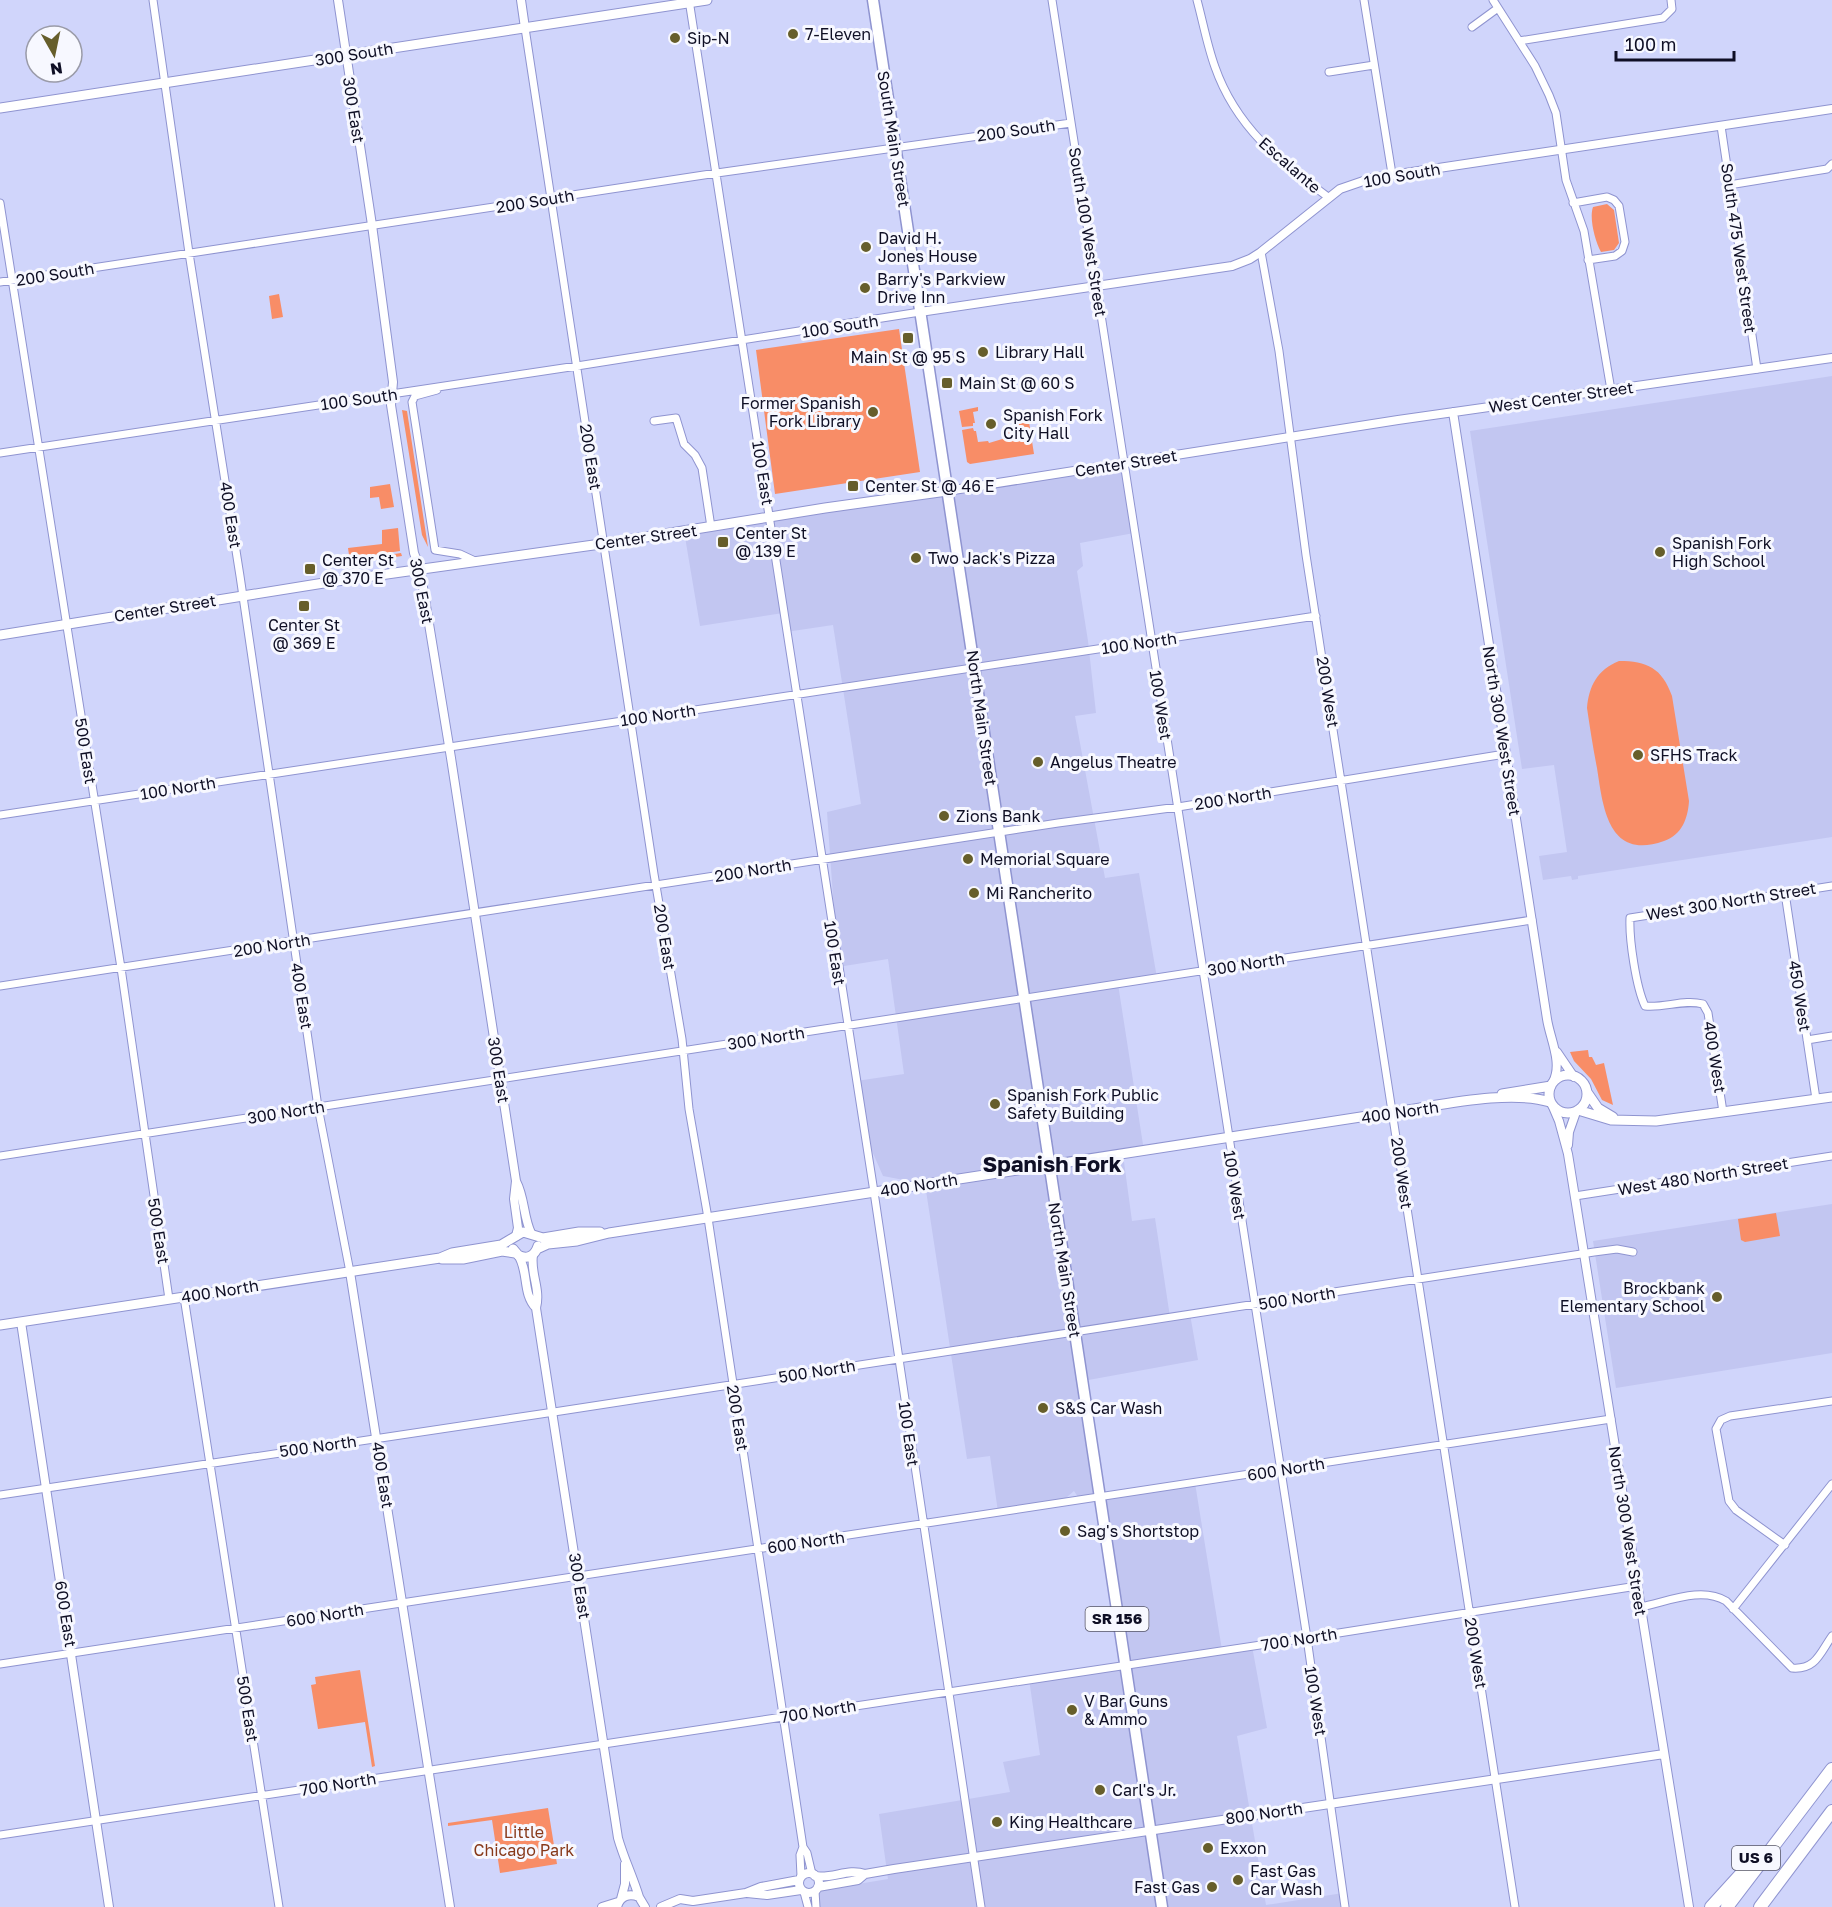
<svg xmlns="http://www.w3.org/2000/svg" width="1832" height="1907" font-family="'Golos Text',sans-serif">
	<rect width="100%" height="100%" fill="#d0d5fb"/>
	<!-- built -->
	<path fill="#c2c6f1" d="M1832,376V837L1578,876V879L1572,880L1571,876L1543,880L1539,856L1567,852L1554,765L1522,769L1470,431Z
		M1124,464L1134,533L1080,543L1083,566L1077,571L1088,641L1096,713L1075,716L1105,878L1139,873L1157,978L1118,984L1144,1151L1119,1155L1124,1162L1132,1221L1155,1218L1170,1317L1190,1314L1198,1360L1083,1381L1099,1497L1195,1483L1222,1650L1252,1646L1267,1728L1237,1736L1266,1905L1343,1893L1345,1907H820L818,1895L822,1890L888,1879L879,1814L1010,1792L1003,1762L1040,1755L1029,1679L1124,1665L1099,1497L1080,1500L1074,1491L1060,1503L998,1512L990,1456L967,1459L925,1184L883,1176L865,1135L856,1081L904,1074L888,959L838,967L827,812L861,804L833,625L786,632L783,613L700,626L684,531Z
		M1832,1204V1353L1616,1388L1593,1241Z"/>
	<!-- green -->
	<path fill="#f88d67" d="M1607,204L1614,210L1619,243L1614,250L1601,252C1595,241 1589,218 1593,207Z
		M279,294L283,317L272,319L269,296Z
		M899,329L920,472L775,494L756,350Z
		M978,407V411L973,412L975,423H973V426L962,427L959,411Z
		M402,410L407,411L428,547L422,535Z
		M1029,422L1034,454L970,464L967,462L962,430L973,428L974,431H976L978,442L988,441L989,443L1009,437L1007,426Z
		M390,484L394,507L381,509L379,497L370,498V487Z
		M398,528L400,551L341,560V557L349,555L348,548L382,544V530Z
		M401,553L402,556L342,565L341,562Z
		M1619,661C1647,661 1662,668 1672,696L1689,801C1688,818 1682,835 1664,841C1608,861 1603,807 1597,768C1593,748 1590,728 1587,708C1589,686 1597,670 1619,661Z
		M1588,1050L1589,1057H1592L1596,1065L1604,1063L1613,1105L1602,1100L1591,1079L1574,1061L1570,1052Z
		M1776,1213L1780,1236L1745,1242L1741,1240L1738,1219Z
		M360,1670L375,1766L372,1767L365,1722L318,1729L311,1685L316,1684L315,1677Z
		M548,1808L557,1864L500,1873L492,1820L448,1826V1823Z"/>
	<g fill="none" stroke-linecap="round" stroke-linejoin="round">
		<!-- minor casing -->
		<g stroke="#8f94d0" stroke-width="9">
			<path id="minor" d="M153,0L189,253L240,576L318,1107L350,1272
				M689,0L874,1192L981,1907
				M1052,0L1307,1638L1345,1907
				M1197,0C1203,22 1207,45 1215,67C1236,127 1279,161 1328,197
				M1364,0L1392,174
				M1493,0L1535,66L1549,95L1556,113L1566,180L1584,231L1611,390
				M1472,27L1498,8
				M525,28L654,874L682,1039L689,1109L708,1218L803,1847L807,1853L812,1874
				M1519,41L1663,18L1672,9L1671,0
				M1329,72L1374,65
				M1721,126L1757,369
				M1729,185L1827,169L1832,164
				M0,203L121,968L169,1299
				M1573,203L1607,197L1614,200L1619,206L1625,242L1622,251L1615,256L1588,260
				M1261,252L1279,351L1306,555L1515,1907
				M0,282L717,173L1071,123
				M437,390L415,396L412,402L435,550L460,554L475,561
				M654,421L676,418L684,444L695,455L702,468L711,527
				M0,453L577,366L920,312
				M0,815L1316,616
				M1785,893L1816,1099
				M0,986L1058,823L1178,807L1505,754
				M1807,1040L1832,1036
				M1723,1112L1708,1013L1703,1004C1684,999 1665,1008 1645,1006C1636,987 1629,939 1630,918L1832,886
				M0,1156L1532,920
				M1575,1196L1832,1156
				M184,1297L279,1907
				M0,1495L554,1412L1594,1252L1617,1249L1633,1252
				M1785,1545L1736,1510L1729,1501L1716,1429L1721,1420L1730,1416L1832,1401
				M1640,1607C1667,1602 1701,1586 1726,1601L1792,1668C1816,1670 1820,1653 1832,1636
				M1733,1609L1832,1484
				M0,1664L1611,1419
				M0,1835L1307,1638L1637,1586
				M801,1876L800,1855L803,1847
				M815,1891L816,1907
				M804,1892L808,1907"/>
		</g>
		<!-- tertiary casing -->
		<g stroke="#8f94d0" stroke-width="10">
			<path id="tertiary" d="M338,0L372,225L393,382L391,405L414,553L420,569L451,758L516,1181C525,1198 523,1216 531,1233
				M521,0L525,28
				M920,312L1232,266L1250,259L1261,252L1340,189L1372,178L1832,109
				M1453,412L1547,1019C1550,1039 1563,1063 1553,1082
				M947,491L1398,420L1832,358
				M1557,1052L1574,1077
				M1553,1107L1559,1121L1568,1154L1689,1907
				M1568,1145L1569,1132L1576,1112
				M516,1236L518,1228L514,1199L516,1181
				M518,1255C529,1271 522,1294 536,1308
				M533,1255C530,1273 541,1289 536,1308L618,1838C624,1859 633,1877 639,1897
				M350,1272L450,1907
				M21,1322L109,1907
				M799 1883a10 10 0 1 1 20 0a10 10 0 1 1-20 0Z
				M815,1876C833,1879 848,1868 865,1874
				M818,1887L858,1880L865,1874L894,1869L1664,1754
				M747,1893L767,1895L801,1890
				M621,1899L625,1884V1864
				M602,1907L618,1902
				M617,1907C620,1896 629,1893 639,1897L645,1907
				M661,1907L680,1899L693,1901L746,1893L761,1887L799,1880"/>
		</g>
		<!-- secondary casing -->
		<g stroke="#8f94d0" stroke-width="11">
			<path id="secondary" d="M0,108L707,0
				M0,635L330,582L615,542L825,508L947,491
				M1549 1094a19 19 0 1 1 38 0a19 19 0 1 1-38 0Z
				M1587,1092L1598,1108L1613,1117
				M1502,1094L1551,1086
				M1578,1110L1611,1120L1656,1121L1832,1097
				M513,1249L518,1255C527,1260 535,1256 538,1246
				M537,1249L548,1244L577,1241L609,1233L1393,1112C1438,1106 1508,1089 1550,1102
				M442,1259H463L502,1251L515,1253
				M0,1325L440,1258L452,1253L501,1245L523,1232L543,1238L579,1232H600"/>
		</g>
		<!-- primary casing -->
		<g stroke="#8f94d0" stroke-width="13">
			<path id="primary" d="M873,0L1162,1907"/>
		</g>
		<!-- motorway casing -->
		<g stroke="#8f94d0" stroke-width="14">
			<path id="motorway" d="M1711,1907L1751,1863
				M1727,1907L1832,1769
				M1760,1907L1832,1811"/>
		</g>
		<!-- minor -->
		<use href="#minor" stroke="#fff" stroke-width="7"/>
		<!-- tertiary -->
		<use href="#tertiary" stroke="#fff" stroke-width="8"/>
		<!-- secondary -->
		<use href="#secondary" stroke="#fff" stroke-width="9"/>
		<!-- primary -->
		<use href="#primary" stroke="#fff" stroke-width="10"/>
		<!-- motorway -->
		<use href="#motorway" stroke="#fff" stroke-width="12"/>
	</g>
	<!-- markers -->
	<g fill="#665e2b" stroke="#f7f8ff" stroke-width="2">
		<circle cx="793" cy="34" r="6"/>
		<circle cx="675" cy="38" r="6"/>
		<circle cx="866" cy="247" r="6"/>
		<circle cx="865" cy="288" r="6"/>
		<rect x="902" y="332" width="12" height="12" rx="3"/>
		<circle cx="983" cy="352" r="6"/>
		<rect x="941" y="377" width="12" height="12" rx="3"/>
		<circle cx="873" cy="412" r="6"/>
		<circle cx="991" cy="424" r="6"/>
		<rect x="847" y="480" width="12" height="12" rx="3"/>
		<rect x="717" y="536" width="12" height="12" rx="3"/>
		<circle cx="1660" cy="552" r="6"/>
		<circle cx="916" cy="558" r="6"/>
		<rect x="304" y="563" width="12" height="12" rx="3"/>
		<rect x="298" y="600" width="12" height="12" rx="3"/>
		<circle cx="1638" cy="755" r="6"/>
		<circle cx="1038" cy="762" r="6"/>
		<circle cx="944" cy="816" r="6"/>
		<circle cx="968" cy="859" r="6"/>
		<circle cx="974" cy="893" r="6"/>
		<circle cx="995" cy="1104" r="6"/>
		<circle cx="1717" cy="1297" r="6"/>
		<circle cx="1043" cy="1408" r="6"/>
		<circle cx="1065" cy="1531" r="6"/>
		<circle cx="1072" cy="1710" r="6"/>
		<circle cx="1100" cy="1790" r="6"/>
		<circle cx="997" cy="1822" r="6"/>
		<circle cx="1208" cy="1848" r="6"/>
		<circle cx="1238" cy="1880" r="6"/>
		<circle cx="1212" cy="1887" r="6"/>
	</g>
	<g text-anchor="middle" stroke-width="6" stroke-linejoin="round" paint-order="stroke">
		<!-- shield labels -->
		<g fill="#f7f8ff" stroke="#556" stroke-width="1.5">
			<rect x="1085.5" y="1607" width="63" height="24" rx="4.5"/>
			<rect x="1732" y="1846" width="48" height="24" rx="4.5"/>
		</g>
		<g font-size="15" font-weight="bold" fill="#0f0f25">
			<text x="1117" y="1624">SR 156</text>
			<text x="1756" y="1863">US 6</text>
		</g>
		<!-- poi labels -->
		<g font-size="16" fill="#0f0f25" stroke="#f7f8ff" text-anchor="start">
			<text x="805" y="40">7-Eleven</text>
			<text x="687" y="44">Sip-N</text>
			<text x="878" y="244">David H.<tspan x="878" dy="18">Jones House</tspan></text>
			<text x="877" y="285">Barry's Parkview<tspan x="877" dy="18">Drive Inn</tspan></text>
			<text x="995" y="358">Library Hall</text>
			<text x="908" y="363" text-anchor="middle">Main St @ 95 S</text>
			<text x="959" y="389">Main St @ 60 S</text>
			<text x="861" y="409" text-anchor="end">Former Spanish<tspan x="861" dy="18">Fork Library</tspan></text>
			<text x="1003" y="421">Spanish Fork<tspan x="1003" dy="18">City Hall</tspan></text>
			<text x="865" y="492">Center St @ 46 E</text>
			<text x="735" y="539">Center St<tspan x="735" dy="18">@ 139 E</tspan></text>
			<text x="1672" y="549">Spanish Fork<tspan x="1672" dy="18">High School</tspan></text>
			<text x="928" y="564">Two Jack's Pizza</text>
			<text x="322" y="566">Center St<tspan x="322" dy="18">@ 370 E</tspan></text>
			<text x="304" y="631" text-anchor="middle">Center St<tspan x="304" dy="18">@ 369 E</tspan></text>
			<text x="1650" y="761">SFHS Track</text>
			<text x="1050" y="768">Angelus Theatre</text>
			<text x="956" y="822">Zions Bank</text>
			<text x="980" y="865">Memorial Square</text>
			<text x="986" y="899">Mi Rancherito</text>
			<text x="1007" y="1101">Spanish Fork Public<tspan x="1007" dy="18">Safety Building</tspan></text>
			<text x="1705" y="1294" text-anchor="end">Brockbank<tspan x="1705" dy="18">Elementary School</tspan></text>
			<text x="1055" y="1414">S&amp;S Car Wash</text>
			<text x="1077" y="1537">Sag's Shortstop</text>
			<text x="1084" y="1707">V Bar Guns<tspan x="1084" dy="18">&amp; Ammo</tspan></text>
			<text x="1112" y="1796">Carl's Jr.</text>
			<text x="1009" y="1828">King Healthcare</text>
			<text x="1220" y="1854">Exxon</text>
			<text x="1250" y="1877">Fast Gas<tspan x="1250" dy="18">Car Wash</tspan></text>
			<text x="1200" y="1893" text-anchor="end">Fast Gas</text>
		</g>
		<!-- street labels -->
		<g font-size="16" fill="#0f0f25" stroke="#f7f8ff">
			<text transform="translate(354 54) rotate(-9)" y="6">300 South</text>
			<text transform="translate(354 110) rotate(81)" y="6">300 East</text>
			<text transform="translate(1016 130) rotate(-8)" y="6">200 South</text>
			<text transform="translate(894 139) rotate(81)" y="6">South Main Street</text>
			<text transform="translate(1290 165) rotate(41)" y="6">Escalante</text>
			<text transform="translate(1402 175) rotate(-10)" y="6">100 South</text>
			<text transform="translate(535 201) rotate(-9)" y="6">200 South</text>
			<text transform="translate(1088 232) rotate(81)" y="6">South 100 West Street</text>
			<text transform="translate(1739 248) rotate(82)" y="6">South 475 West Street</text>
			<text transform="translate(55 274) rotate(-9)" y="6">200 South</text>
			<text transform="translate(840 326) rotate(-9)" y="6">100 South</text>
			<text transform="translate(1561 397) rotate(-8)" y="6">West Center Street</text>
			<text transform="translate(359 399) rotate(-8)" y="6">100 South</text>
			<text transform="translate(591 457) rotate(81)" y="6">200 East</text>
			<text transform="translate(1126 463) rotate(-9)" y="6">Center Street</text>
			<text transform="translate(763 473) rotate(81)" y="6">100 East</text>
			<text transform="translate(231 515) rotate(81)" y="6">400 East</text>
			<text transform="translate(646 537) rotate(-8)" y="6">Center Street</text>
			<text transform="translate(422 591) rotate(79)" y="6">300 East</text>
			<text transform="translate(165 608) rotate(-9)" y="6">Center Street</text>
			<text transform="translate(1139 643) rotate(-8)" y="6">100 North</text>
			<text transform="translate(1328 692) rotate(81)" y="6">200 West</text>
			<text transform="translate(1161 705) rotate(81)" y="6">100 West</text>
			<text transform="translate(658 715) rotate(-8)" y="6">100 North</text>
			<text transform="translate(982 718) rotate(82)" y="6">North Main Street</text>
			<text transform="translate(1502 731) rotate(81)" y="6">North 300 West Street</text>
			<text transform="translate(86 751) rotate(81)" y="6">500 East</text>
			<text transform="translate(178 788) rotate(-9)" y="6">100 North</text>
			<text transform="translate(1233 798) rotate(-9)" y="6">200 North</text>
			<text transform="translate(753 870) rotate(-9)" y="6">200 North</text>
			<text transform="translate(1731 901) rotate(-9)" y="6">West 300 North Street</text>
			<text transform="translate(665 937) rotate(81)" y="6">200 East</text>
			<text transform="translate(272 945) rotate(-9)" y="6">200 North</text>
			<text transform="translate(835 953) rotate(81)" y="6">100 East</text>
			<text transform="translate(1246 964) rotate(-9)" y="6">300 North</text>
			<text transform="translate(302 996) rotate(81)" y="6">400 East</text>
			<text transform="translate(1800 996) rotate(81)" y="6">450 West</text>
			<text transform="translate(766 1038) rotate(-9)" y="6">300 North</text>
			<text transform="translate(1715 1057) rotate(81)" y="6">400 West</text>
			<text transform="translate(499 1070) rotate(81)" y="6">300 East</text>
			<text transform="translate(286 1112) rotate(-9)" y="6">300 North</text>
			<text transform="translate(1400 1112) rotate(-8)" y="6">400 North</text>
			<text transform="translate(1402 1173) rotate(82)" y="6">200 West</text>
			<text transform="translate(1703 1176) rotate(-9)" y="6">West 480 North Street</text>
			<text transform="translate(919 1185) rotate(-9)" y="6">400 North</text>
			<text transform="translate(1235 1185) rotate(81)" y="6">100 West</text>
			<text transform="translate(159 1231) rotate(81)" y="6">500 East</text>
			<text transform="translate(1065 1270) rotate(81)" y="6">North Main Street</text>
			<text transform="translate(220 1291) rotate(-9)" y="6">400 North</text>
			<text transform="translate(1297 1298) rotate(-9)" y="6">500 North</text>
			<text transform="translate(817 1371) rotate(-9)" y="6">500 North</text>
			<text transform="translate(738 1418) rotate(81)" y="6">200 East</text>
			<text transform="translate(909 1434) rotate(82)" y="6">100 East</text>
			<text transform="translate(318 1446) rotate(-8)" y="6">500 North</text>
			<text transform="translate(1286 1469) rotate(-9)" y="6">600 North</text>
			<text transform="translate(383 1475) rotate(81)" y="6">400 East</text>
			<text transform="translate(1628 1531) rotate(81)" y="6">North 300 West Street</text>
			<text transform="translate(806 1542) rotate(-8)" y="6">600 North</text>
			<text transform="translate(580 1586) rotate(81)" y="6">300 East</text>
			<text transform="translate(66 1614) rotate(81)" y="6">600 East</text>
			<text transform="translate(325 1615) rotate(-9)" y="6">600 North</text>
			<text transform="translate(1299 1639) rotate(-9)" y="6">700 North</text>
			<text transform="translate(1476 1653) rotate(81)" y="6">200 West</text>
			<text transform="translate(1316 1701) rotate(81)" y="6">100 West</text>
			<text transform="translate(248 1709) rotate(81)" y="6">500 East</text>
			<text transform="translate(818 1711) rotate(-9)" y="6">700 North</text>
			<text transform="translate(338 1784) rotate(-9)" y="6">700 North</text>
			<text transform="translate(1264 1813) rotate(-8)" y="6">800 North</text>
		</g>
		<!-- park labels -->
		<g font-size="16" fill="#87391a" stroke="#f7f8ff">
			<text x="524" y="1838">Little<tspan x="524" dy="18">Chicago Park</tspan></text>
		</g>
		<!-- district labels -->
		<g font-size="22" font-weight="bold" fill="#0f0f25" stroke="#f7f8ff">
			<text x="1052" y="1172">Spanish Fork</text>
		</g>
	</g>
	<!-- north arrow -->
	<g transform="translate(54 54) rotate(171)"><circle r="28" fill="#f7f8ff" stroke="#9a9ba8" stroke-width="1.5"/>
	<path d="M0-4.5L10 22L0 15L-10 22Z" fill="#665e2b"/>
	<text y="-9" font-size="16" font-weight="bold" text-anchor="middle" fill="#0f0f25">N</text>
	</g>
	<!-- scale -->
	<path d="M1616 51v9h118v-9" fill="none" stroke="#0f0f25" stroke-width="3"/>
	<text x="1625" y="51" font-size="18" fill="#0f0f25" stroke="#f7f8ff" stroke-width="4.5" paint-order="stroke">100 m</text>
</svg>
